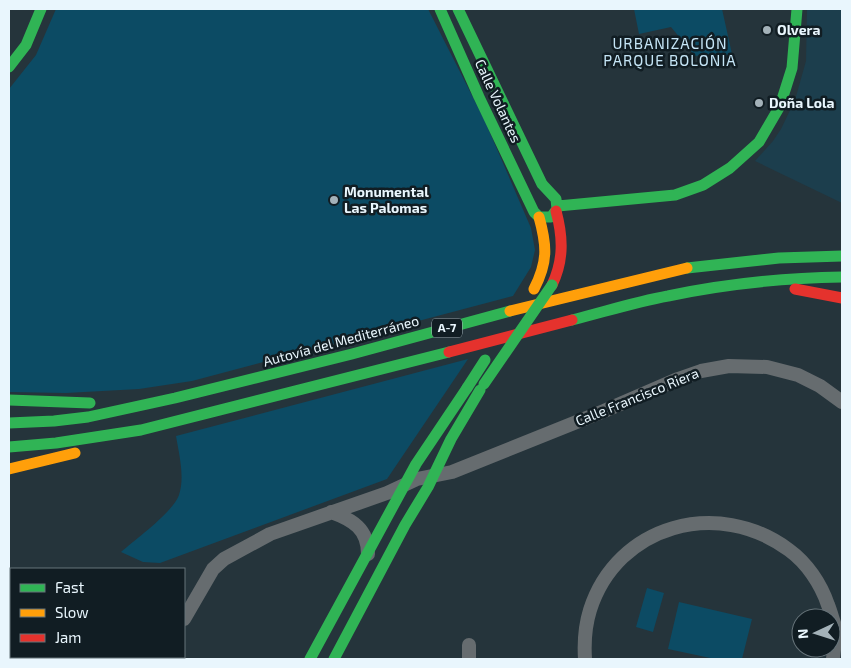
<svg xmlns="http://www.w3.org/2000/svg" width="851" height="668" font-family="'Exo 2',sans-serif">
	<rect width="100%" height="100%" fill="#25343b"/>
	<!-- built -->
	<path fill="#1c3e4d" d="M807,9H842V203L755,161L773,141L781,129L795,100L806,61Z"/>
	<!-- green -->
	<path fill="#0c4b64" d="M56,9H428L484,119L531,228L535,250L531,267L513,296L192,381L139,389L66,393L9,392V89L36,55Z
		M634,9H722L732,54L704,60L702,55L695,56L671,27L639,34Z
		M468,359L387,479L160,563L143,562L121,552C136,539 173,512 179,495C185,477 179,454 176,436Z
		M647,588L664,593L653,632L636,627Z
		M679,602L752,619L742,659H715L668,649Z"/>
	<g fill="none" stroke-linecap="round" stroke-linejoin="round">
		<!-- street -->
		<path stroke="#666c6f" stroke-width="14" d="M331,512C353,520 368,529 368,554
			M184,619L213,569L224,559L270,534L387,493L417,479L452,472L604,411L678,379L701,371L729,366L767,367L798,375L820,386L842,402
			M169,659L170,657
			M469,659V645
			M585,659C584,643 585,626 590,610C617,525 718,497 789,550C807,563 821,584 828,605C833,617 834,629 842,640
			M833,659L836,631"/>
		<!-- fast -->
		<path stroke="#30b455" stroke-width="11" d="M440,9L479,97L534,212L539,217H551L557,209L556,199L542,184L458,9
			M9,67L26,45L41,9
			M558,206L675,195L703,185L730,168L759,142L780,106L792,68L797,9
			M687,268L779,258L842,256
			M572,320C604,312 635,302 668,296C725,284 784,278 842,277
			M9,400L90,403
			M9,423L54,421L88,417L175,398L352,354L510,311
			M9,447L56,443L141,430L449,352
			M310,659L416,464L467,388
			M334,659L405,525L428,487L451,439L480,390"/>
		<!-- slow -->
		<path stroke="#ff9f0a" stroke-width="11" d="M534,289C548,262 547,246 539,217
			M510,311L687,268
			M9,469L75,453"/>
		<!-- jam -->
		<path stroke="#e5322d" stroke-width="11" d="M552,285C564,260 563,237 556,211
			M795,289L842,298
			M449,352L572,320"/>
		<!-- fast-bridge -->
		<path stroke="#30b455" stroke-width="11" d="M484,384L552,285
			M467,388L485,360"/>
	</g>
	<!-- markers -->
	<g fill="#a4b2b9" stroke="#111d23" stroke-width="2">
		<circle cx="767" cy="30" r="5"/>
		<circle cx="759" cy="103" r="5"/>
		<circle cx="334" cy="200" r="5"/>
	</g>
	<g text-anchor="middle" stroke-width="5" stroke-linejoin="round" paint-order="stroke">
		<!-- shield labels -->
		<rect fill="#111d23" stroke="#a8b5bc" stroke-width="1" x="432" y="318.5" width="30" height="19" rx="4"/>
		<g font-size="12" font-weight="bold" fill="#e9f6fd">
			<text x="447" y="332">A-7</text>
		</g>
		<!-- poi labels -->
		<g font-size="14" font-weight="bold" fill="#e9f6fd" stroke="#111d23" text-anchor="start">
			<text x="777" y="35">Olvera</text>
			<text x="769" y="108">Doña Lola</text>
			<text x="344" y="197">Monumental<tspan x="344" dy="16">Las Palomas</tspan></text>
		</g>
		<!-- street labels -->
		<g font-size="14" fill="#e9f6fd" stroke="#111d23">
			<text transform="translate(498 101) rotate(65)" y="5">Calle Volantes</text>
			<text transform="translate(341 341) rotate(-15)" y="5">Autovía del Mediterráneo</text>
			<text transform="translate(637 397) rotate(-22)" y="5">Calle Francisco Riera</text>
		</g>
		<!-- neighbourhood labels -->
		<g font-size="15" letter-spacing="1" fill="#c5e5f6" stroke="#111d23">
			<text x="670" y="49">URBANIZACIÓN<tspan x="670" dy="17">PARQUE BOLONIA</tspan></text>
		</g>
	</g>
	<!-- border -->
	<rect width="851" height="668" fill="none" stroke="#e9f6fd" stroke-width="20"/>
	<!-- legend -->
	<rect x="10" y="568" width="175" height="90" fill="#111d23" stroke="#67747a"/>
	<rect x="20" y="584" width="25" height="8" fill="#30b455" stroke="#67747a"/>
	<text x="55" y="593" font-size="15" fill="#e9f6fd">Fast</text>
	<rect x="20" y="609" width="25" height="8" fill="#ff9f0a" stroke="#67747a"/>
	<text x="55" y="618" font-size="15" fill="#e9f6fd">Slow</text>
	<rect x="20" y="634" width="25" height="8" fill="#e5322d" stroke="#67747a"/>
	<text x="55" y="643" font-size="15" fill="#e9f6fd">Jam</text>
	<!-- north arrow -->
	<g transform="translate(816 633) rotate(266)"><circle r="24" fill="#111d23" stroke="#67747a"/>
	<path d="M0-4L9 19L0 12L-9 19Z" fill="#a4b2b9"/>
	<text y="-8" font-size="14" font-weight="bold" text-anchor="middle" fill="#e9f6fd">N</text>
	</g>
</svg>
